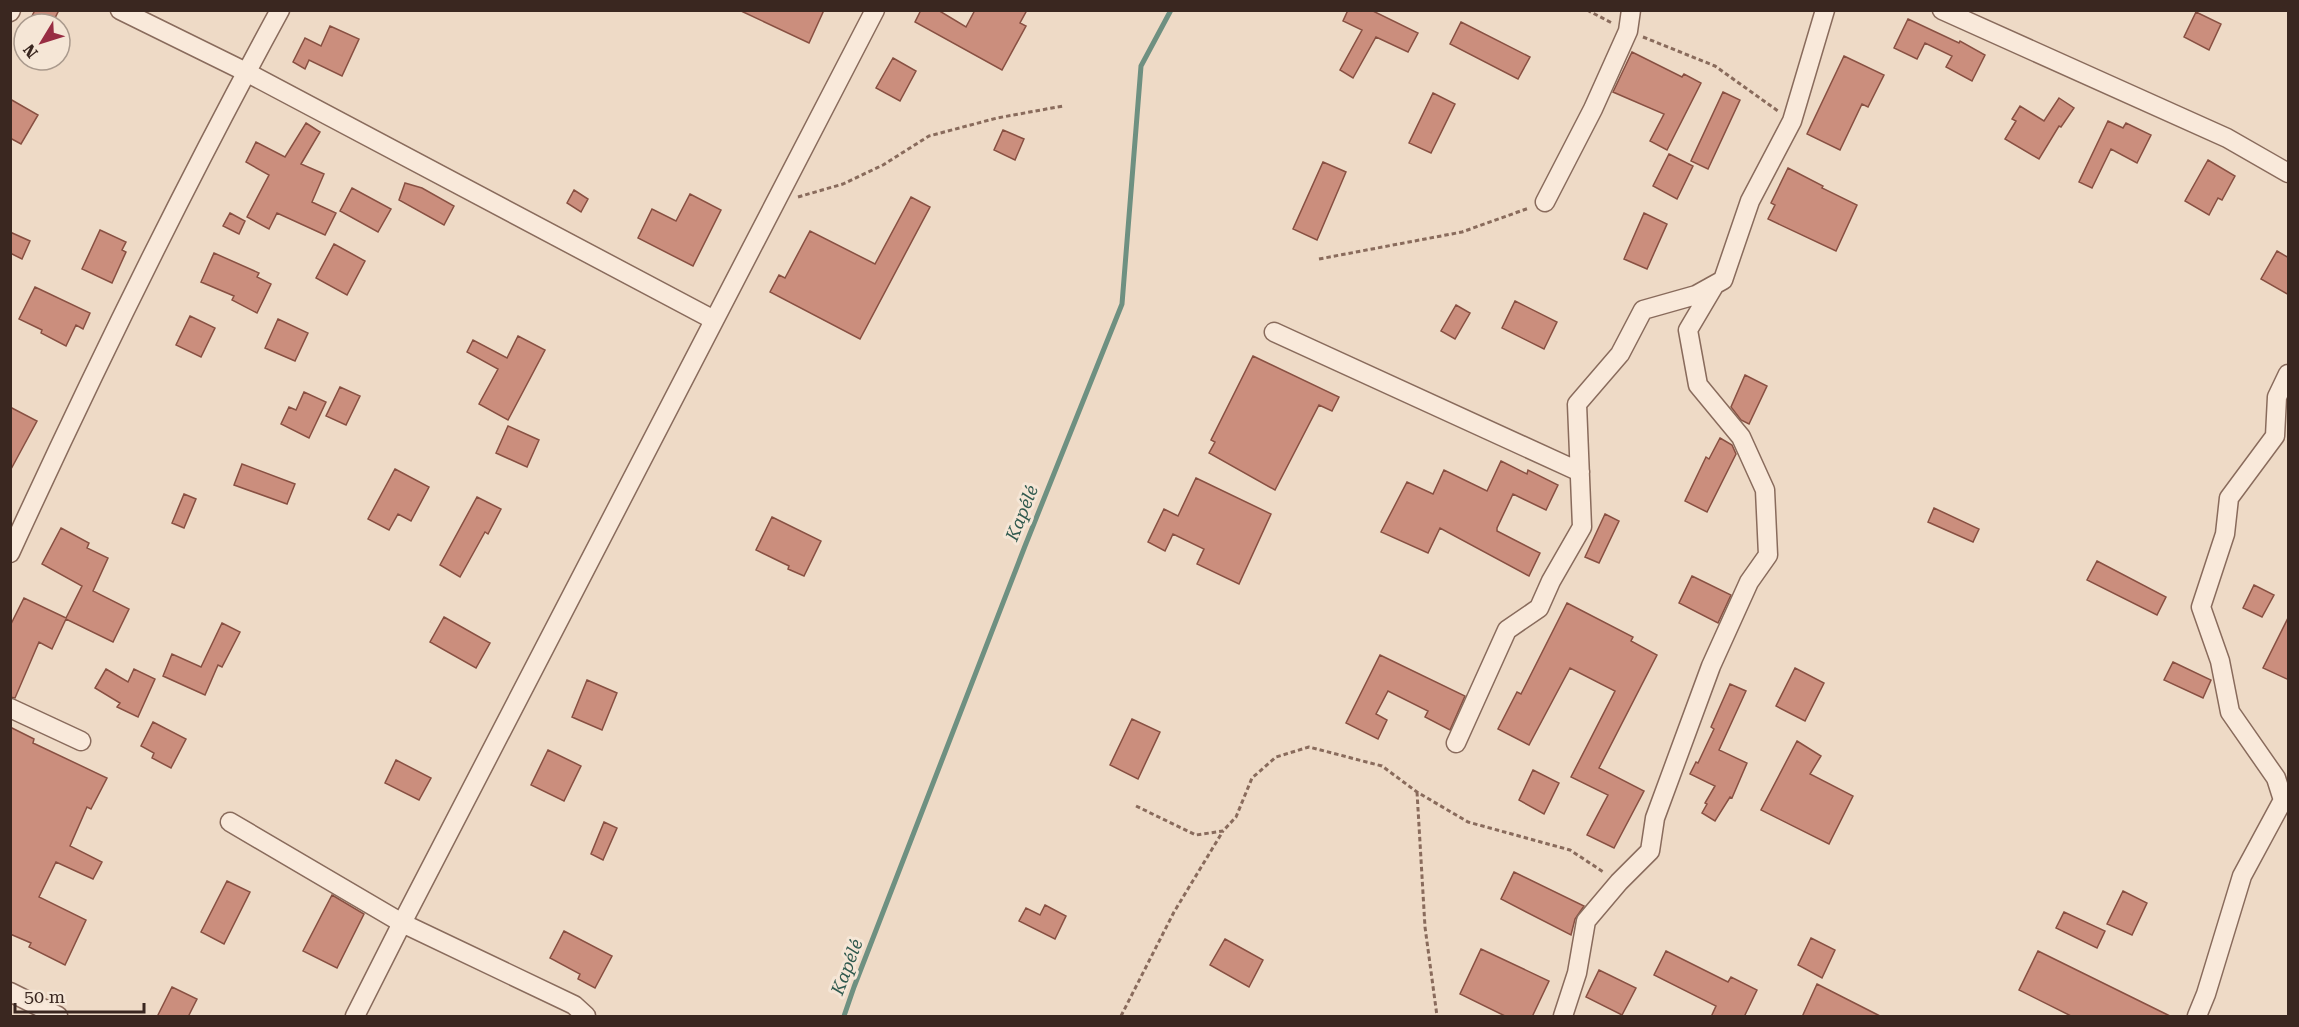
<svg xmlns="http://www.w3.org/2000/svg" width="2299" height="1027" font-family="'Roboto Serif',serif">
	<rect width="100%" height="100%" fill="#eedac6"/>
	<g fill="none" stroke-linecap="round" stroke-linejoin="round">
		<!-- stream -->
		<path stroke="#6e9081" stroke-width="5" d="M844,1016L854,987L1025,546L1122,304L1141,66L1171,10"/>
	</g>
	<!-- building -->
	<path fill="#cb8e7d" stroke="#885042" stroke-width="1.5" d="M35,10H59L52,24H28Z
		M739,10H824L809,43Z
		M921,10H938L966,27L975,10H1027L1020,23L1026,26L1002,70L915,22Z
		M1348,10H1371L1418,33L1408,52L1376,37L1353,78L1340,70L1362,30L1343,21Z
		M2196,12L2221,24L2209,50L2184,37Z
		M1908,19L1959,43L1960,41L1985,55L1972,81L1946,67L1952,56L1925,43L1917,59L1894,48Z
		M1461,22L1530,57L1518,79L1450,44Z
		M330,26L359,39L342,76L309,60L305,69L293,62L305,38L321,46Z
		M1632,52L1682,77L1684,74L1701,83L1667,150L1650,141L1664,114L1613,92Z
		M1844,56L1884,75L1868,107L1862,104L1840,150L1807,134Z
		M893,58L916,71L900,101L876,88Z
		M1723,92L1740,100L1708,169L1691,161Z
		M1433,93L1455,104L1431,153L1409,143Z
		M2059,98L2074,108L2061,127L2059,126L2039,159L2005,139L2016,121L2012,119L2020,106L2044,121Z
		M10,99L38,115L21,144L10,138Z
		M2108,121L2123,128L2126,123L2151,135L2137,163L2111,149L2092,188L2079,182Z
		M306,123L320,132L301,164L324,174L312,202L336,213L325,235L277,213L269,229L247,217L269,175L246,162L256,142L285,157Z
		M1003,130L1024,139L1015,160L994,150Z
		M1669,154L1693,166L1677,199L1653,186Z
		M2208,160L2235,176L2222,200L2218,198L2209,215L2185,201Z
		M1323,162L1346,172L1317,240L1293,229Z
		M1788,168L1823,186L1822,188L1857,205L1836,251L1768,219L1775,205L1771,203Z
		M405,183L422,188L454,206L444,225L399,200Z
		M352,188L391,209L378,232L340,211Z
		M574,190L588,199L581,212L567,203Z
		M690,194L721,210L693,266L638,238L652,209L676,221Z
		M911,197L930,207L860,339L770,292L779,275L785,278L810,231L875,264Z
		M230,213L245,221L239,234L223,226Z
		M1644,213L1667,224L1647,269L1624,259Z
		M100,230L126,242L122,250L126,252L112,283L82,269Z
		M10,232L30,241L22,259L10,253Z
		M334,244L365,261L347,295L316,278Z
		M2277,251L2289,258V295L2261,279Z
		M214,253L259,273L257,277L271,284L257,313L232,300L234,296L201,282Z
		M35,287L90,313L83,329L76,325L66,346L41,333L42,330L19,319Z
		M1515,301L1557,322L1544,349L1502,328Z
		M1456,305L1470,313L1455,339L1441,331Z
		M190,316L215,328L201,357L176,345Z
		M278,319L308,333L295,361L265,348Z
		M518,336L545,350L508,420L479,404L498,369L467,352L473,340L507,358Z
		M1253,356L1339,397L1332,411L1319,405L1275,490L1209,453L1215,442L1211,440Z
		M1745,375L1767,386L1749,424L1741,420L1731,407Z
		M340,387L360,396L346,425L326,416Z
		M304,392L326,402L309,438L281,424L289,407L296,410Z
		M10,407L37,421L10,471Z
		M508,426L539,440L527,467L496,453Z
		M1720,438L1732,445L1736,454L1707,512L1685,501L1706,457L1709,459Z
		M1501,461L1527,474L1528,470L1558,485L1546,510L1513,494L1497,528V531L1540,553L1529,576L1440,528L1428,553L1381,532L1407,482L1433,494L1444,470L1487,491Z
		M242,464L295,484L287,504L234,485Z
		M395,469L429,487L411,521L398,514L389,530L368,519Z
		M1196,478L1271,514L1239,584L1197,564L1204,549L1173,534L1165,551L1148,542L1164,509L1178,516Z
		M184,494L196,499L184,528L172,523Z
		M477,497L501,509L488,534L485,532L460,577L440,565Z
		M1934,508L1979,529L1973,542L1928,522Z
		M1605,514L1619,521L1599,563L1585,557Z
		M772,517L821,541L804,576L788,569L789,566L756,550Z
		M61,528L89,543L87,548L108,558L93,591L129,609L113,642L66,619L52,649L39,642L15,698L10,697V626L24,598L66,618L82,586L42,564Z
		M2097,561L2166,597L2157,615L2087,580Z
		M1692,576L1731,595L1718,623L1679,603Z
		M2254,585L2274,595L2262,617L2243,608Z
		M1567,603L1633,637L1631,641L1657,655L1599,768L1644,791L1614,848L1587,835L1608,795L1571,777L1615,691L1570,668L1529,745L1498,729L1517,692L1521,694Z
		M2289,616V680L2263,668Z
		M444,617L490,643L476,668L430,642Z
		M222,623L240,632L222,667L218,665L205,695L163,676L172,654L201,667Z
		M1380,655L1465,696L1450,730L1425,717L1428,711L1388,691L1376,714L1387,720L1378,739L1346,723Z
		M2173,662L2211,680L2203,698L2164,680Z
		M1795,668L1824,683L1805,721L1776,706Z
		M106,669L128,682L134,669L155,679L138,717L117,707L120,703L95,688Z
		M587,680L617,693L602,730L572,717Z
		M1730,684L1746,691L1719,750L1747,763L1732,798L1730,797L1715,821L1702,813L1707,804L1705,803L1715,786L1690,774L1696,762L1698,763L1714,729L1711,727Z
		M1132,719L1160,732L1138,779L1110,765Z
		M153,722L186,739L171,768L152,758L154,753L141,746Z
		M10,727L34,739L33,743L107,778L91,809L87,807L70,846L102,862L93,879L56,862L39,897L86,920L65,965L29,947L31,943L10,934Z
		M1797,741L1821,756L1810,774L1853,796L1829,844L1761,810Z
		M548,750L581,766L564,801L531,785Z
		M396,760L431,778L419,800L385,783Z
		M1533,770L1559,783L1544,814L1519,800Z
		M604,822L617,828L603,860L591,854Z
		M1514,872L1584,906L1575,919L1571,935L1501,899Z
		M227,881L250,892L224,944L201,932Z
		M2123,891L2147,903L2132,935L2107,924Z
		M332,895L364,914L337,968L303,951Z
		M1045,905L1066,916L1055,939L1019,921L1026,908L1040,915Z
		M2064,912L2105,931L2097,948L2056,928Z
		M564,931L612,956L595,988L578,979L580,974L550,958Z
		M1811,938L1835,950L1822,978L1798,965Z
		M1225,939L1263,960L1249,987L1210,965Z
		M1481,949L1549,981L1532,1017H1507L1460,994Z
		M1666,951L1728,982L1731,977L1757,990L1744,1017H1711L1716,1006L1654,975Z
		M2038,951L2172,1017H2073L2019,990Z
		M1599,970L1636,988L1622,1015L1586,997Z
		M1817,984L1882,1017H1802Z
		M172,987L197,999L188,1017H157Z"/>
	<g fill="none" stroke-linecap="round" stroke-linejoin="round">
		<!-- minor casing -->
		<g stroke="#896b5c" stroke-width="21">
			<path id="minor" d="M120,10L246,72L714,320
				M1942,10L2227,138L2288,173
				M10,12L11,10
				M1545,202L1593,109L1628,31L1631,10
				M1274,332L1580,472
				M10,553C94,370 183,188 280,10
				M10,708L81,741
				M1456,743L1507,630L1539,608L1551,581L1582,527L1577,404L1620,354L1643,310L1696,295L1723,280L1750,201L1792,121L1825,10
				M230,822L402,923L574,1005L586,1016
				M10,992L58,1016
				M355,1016L402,923L875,10
				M1563,1016L1577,973L1586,921L1619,882L1650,851L1655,818L1711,666L1749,582L1768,555L1765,490L1741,437L1698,385L1688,330L1714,286
				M2197,1016L2206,994L2242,876L2283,800L2276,778L2230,712L2220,661L2201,607L2225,534L2229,498L2275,436L2277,397L2288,374"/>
		</g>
		<!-- path -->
		<path stroke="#896b5c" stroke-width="3" stroke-dasharray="4.5 3" stroke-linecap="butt" d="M1587,10L1612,23
			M1643,37L1715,66L1778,111
			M798,197L843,184L883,165L929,136L997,118L1063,106
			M1319,259L1462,232L1529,208
			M1417,792L1425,927L1437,1016
			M1136,806L1196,835L1223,831L1236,817L1252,778L1276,757L1309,747L1382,766L1417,792L1468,822L1570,850L1605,873
			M1121,1016L1174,912L1223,831"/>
		<!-- minor -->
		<use href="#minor" stroke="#f9e9da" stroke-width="18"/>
	</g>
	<g text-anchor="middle" stroke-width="6" stroke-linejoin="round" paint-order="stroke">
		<!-- water labels -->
		<g font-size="18" font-style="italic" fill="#2f594e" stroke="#f5e6d6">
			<text transform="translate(1022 513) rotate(-68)" y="6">Kapélé</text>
			<text transform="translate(847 967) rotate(-69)" y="6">Kapélé</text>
		</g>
	</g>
	<!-- border -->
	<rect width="2299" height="1027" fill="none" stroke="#3a2720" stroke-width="24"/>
	<!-- north arrow -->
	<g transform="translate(42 42) rotate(232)"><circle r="28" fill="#f5e6d6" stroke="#aa9a8d" stroke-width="1.5"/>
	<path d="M0-4.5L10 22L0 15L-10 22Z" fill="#982d43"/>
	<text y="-9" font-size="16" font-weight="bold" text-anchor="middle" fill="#3a2720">N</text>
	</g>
	<!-- scale -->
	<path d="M15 1003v9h129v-9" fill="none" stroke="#3a2720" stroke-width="3"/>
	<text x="24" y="1003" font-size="18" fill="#3a2720" stroke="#f5e6d6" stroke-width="4.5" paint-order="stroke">50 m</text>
</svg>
